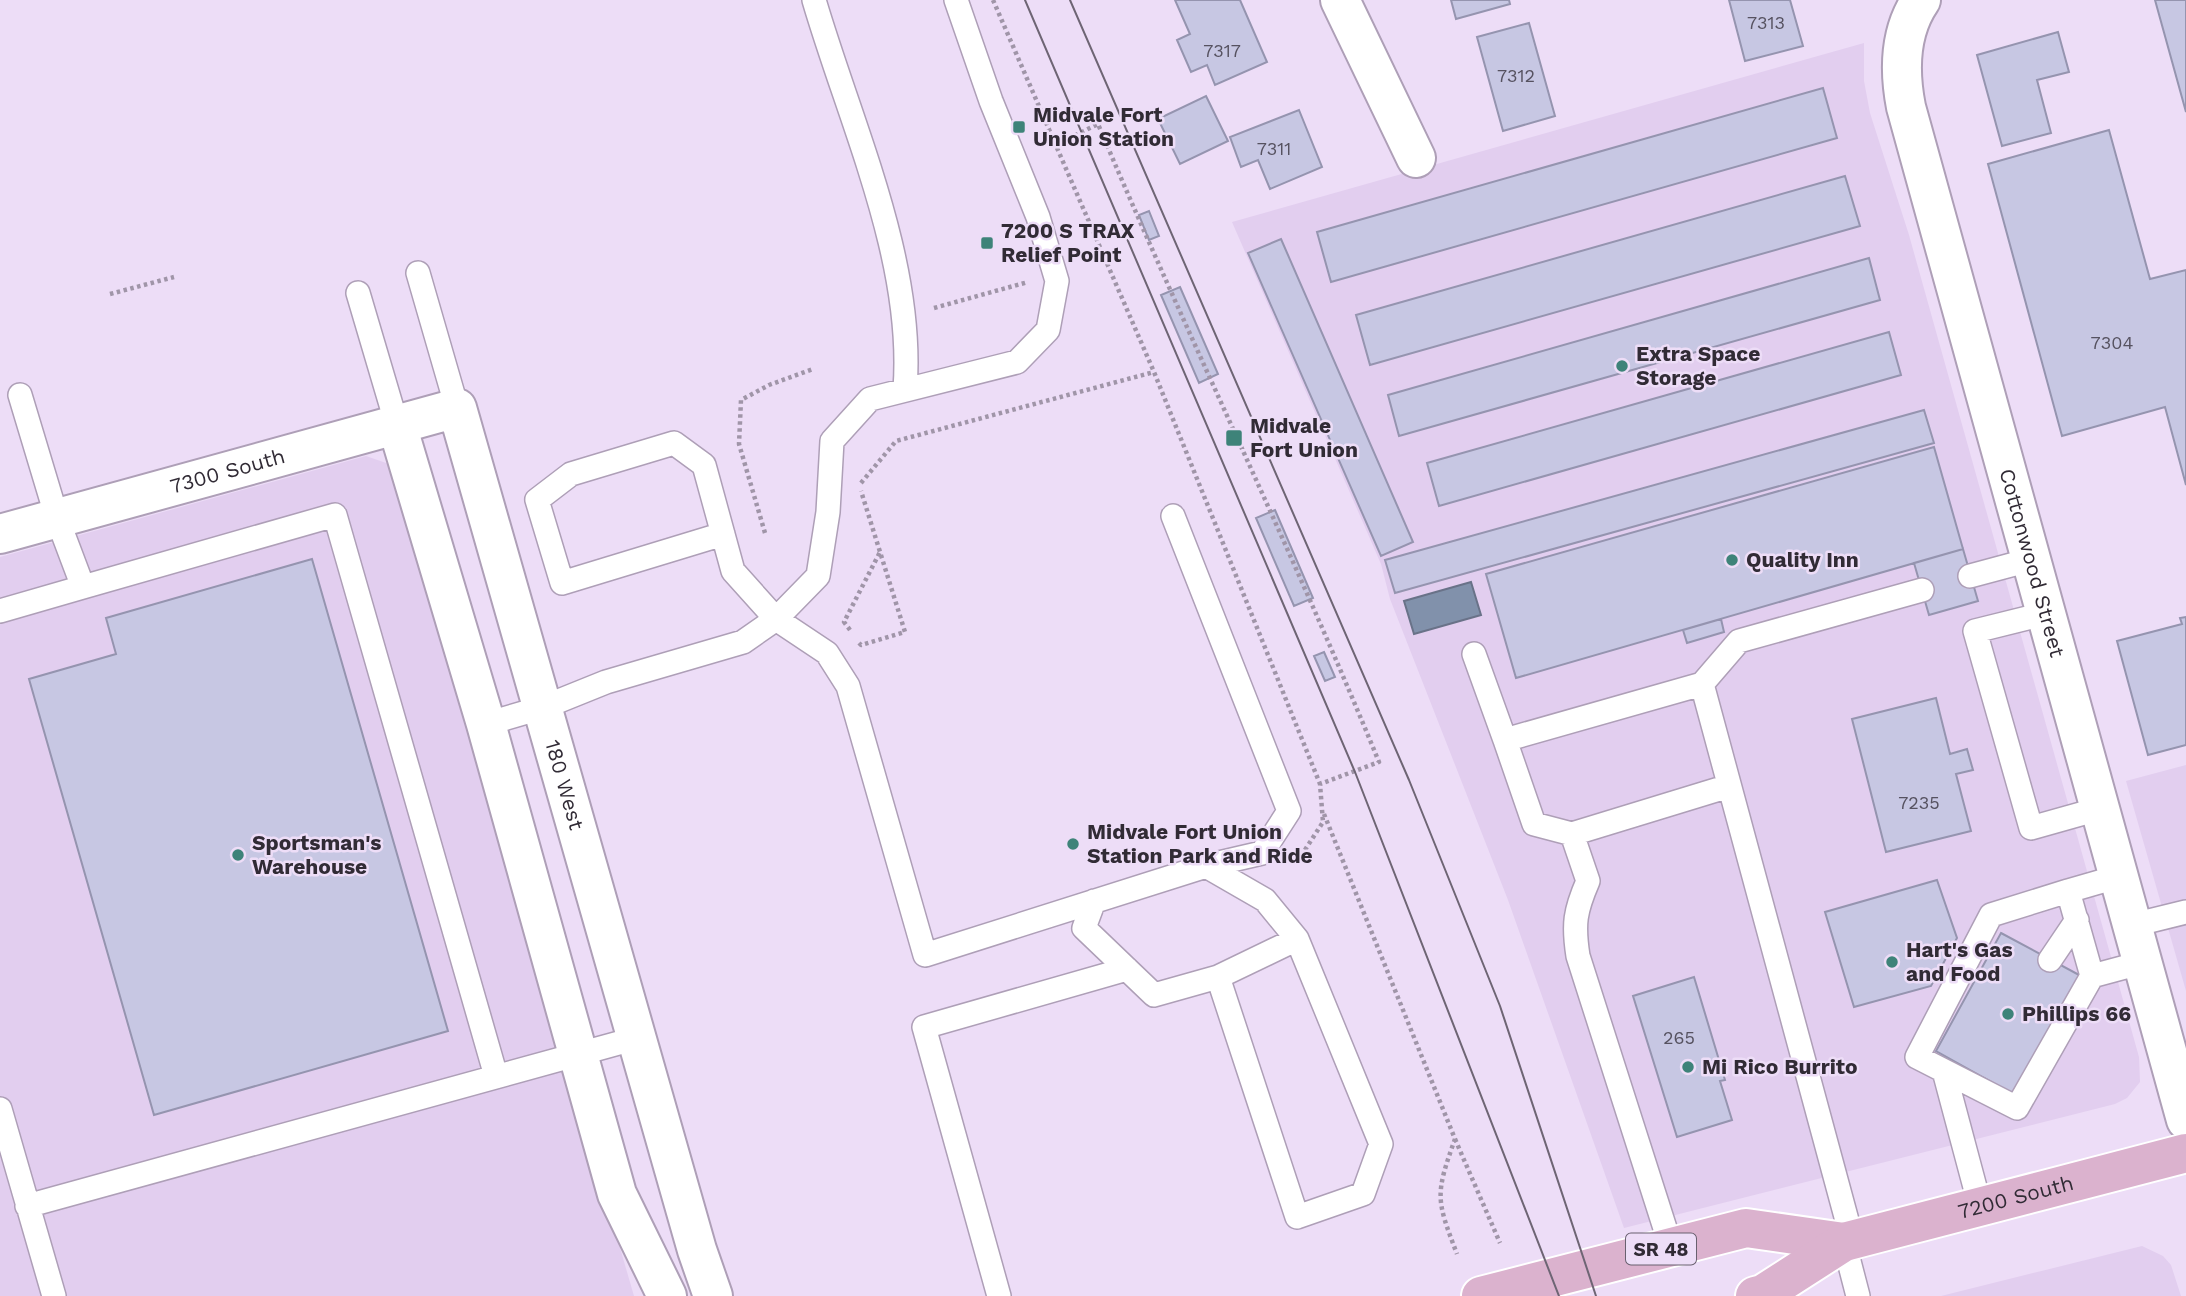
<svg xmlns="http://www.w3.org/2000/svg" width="2186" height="1296" font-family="'Work Sans',sans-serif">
	<rect width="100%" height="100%" fill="#edddf7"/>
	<!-- built -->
	<path fill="#e2ceef" d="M1864,43V81L1870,113L1909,235L2139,1057L2140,1082L2127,1098L2115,1104L1624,1228L1508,900L1390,599L1381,564L1232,222Z
		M366,456L389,464L397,479L634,1296H0V557Z
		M2186,765V991L2126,781Z
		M2142,1246L2163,1256L2171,1265L2181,1296H1941Z"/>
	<!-- water -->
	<path fill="#8191ab" stroke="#697288" stroke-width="2" d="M1471,582L1481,615L1414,634L1404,601Z"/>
	<!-- building -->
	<path fill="#c7c7e3" stroke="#9594af" stroke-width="2" d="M1175,0H1240L1267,62L1215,85L1207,65L1191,72L1177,40L1190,34Z
		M1451,0H1509L1510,4L1456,19Z
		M1729,0H1790L1803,46L1745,61Z
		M2155,0H2186V112Z
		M1529,23L1555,116L1503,131L1477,37Z
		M2058,32L2069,72L2037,80L2051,133L2002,146L1977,55Z
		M1823,88L1837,138L1331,282L1317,232Z
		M1206,96L1228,141L1180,164L1158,119Z
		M1299,110L1322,167L1270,189L1258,160L1241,167L1230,137Z
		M2109,130L2150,279L2186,270V485L2165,407L2062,436L1988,164Z
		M1845,176L1860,226L1370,365L1356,315Z
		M1149,211L1159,236L1149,240L1139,215Z
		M1281,239L1413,542L1381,556L1248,253Z
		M1869,258L1880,300L1399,436L1388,395Z
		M1180,287L1218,374L1199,383L1161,295Z
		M1889,332L1901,375L1439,506L1427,463Z
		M1924,410L1934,443L1395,593L1385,560Z
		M1934,447L1963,549L1516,678L1486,574Z
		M1275,510L1313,598L1294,606L1256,518Z
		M1963,549L1978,601L1929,615L1914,563Z
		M312,559L448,1031L154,1115L29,679L116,654L106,618Z
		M2186,617V745L2148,755L2117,641L2182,624L2180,618Z
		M1721,619L1724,632L1687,643L1683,630Z
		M1324,652L1335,677L1325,681L1314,656Z
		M1936,698L1950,754L1967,749L1973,770L1956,774L1971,831L1886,852L1852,719Z
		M1937,880L1957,938L1931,986L1854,1007L1825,912Z
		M2001,933L2081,976L2015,1095L1936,1051Z
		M1694,977L1725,1080L1720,1081L1732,1120L1677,1137L1633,996Z"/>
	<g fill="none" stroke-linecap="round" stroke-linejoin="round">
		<!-- service casing -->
		<g stroke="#ae9fb7" stroke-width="26">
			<path id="service" d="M814,0C850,123 915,260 905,389
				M418,273L457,408
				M358,293L397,425
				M723,534L562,583L537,500L571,474L674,443L704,465L733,571L776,619L827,653L848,686L925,955L1206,866L1262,853L1289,811L1173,516
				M1970,576L2033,559
				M83,587L335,515L496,1076
				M0,611L83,587L57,518L20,395
				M2048,613L1975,631L2031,828L2102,808
				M1474,654L1505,740L1702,684L1739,641L1922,590
				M1702,684L1852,1239
				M486,724L544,707L606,682L743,642L776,619L818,576L828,512L832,441L870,399L1017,362L1048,330L1057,281L1038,217L991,101L956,0
				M1505,740L1534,824L1572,834L1588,881C1575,911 1573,924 1578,956L1671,1247
				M1572,834L1729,786
				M2120,876L2068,891L2092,976L2144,962
				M2068,891L1991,915L1917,1057L2017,1108L2092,976
				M1094,901L1084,928L1154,995L1218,977L1297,1217L1363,1194L1381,1144L1297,939L1265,900L1206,866
				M2133,925L2186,912
				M2050,960L2077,920
				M1218,977L1297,939
				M1944,1071L1980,1206
				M0,1109L54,1296
				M27,1206L637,1038
				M1844,1242L1858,1296
				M999,1296L924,1027L1127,969"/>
		</g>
		<!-- minor casing -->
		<g stroke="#ae9fb7" stroke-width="42">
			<g id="minor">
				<path d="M1340,0L1416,158"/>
				<path d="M397,425L486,724L617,1194L667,1296"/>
				<path id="s1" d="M0,534L457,408L697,1250L713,1296"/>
			</g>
		</g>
		<!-- tertiary casing -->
		<g stroke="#ae9fb7" stroke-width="42">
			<g id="tertiary">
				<path id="s2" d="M1921,0C1899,32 1899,71 1906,107L2186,1120"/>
			</g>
		</g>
		<!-- primary casing -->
		<g stroke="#fff" stroke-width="42">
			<g id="primary">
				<path d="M1481,1296L1746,1228L1844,1242"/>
				<path id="s3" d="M1755,1296L1763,1294L1844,1242L2186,1153"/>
			</g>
		</g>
		<!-- path -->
		<path stroke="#a095a8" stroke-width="4.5" stroke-dasharray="3.5 3.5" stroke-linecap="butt" d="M993,0L1154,372L1320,784
			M1056,145L1098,124C1188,338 1291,547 1379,762L1320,784L1323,822L1303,853L1298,855
			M110,294L174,277
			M934,308L1028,282
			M861,483L896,441L1154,372
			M765,533L739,444L741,400L769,385L813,369
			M850,630L844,622L880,552
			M859,643L861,645L905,632L861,491
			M1324,814L1455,1139C1435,1195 1436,1199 1457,1254
			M1455,1139L1500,1243"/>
		<!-- service -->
		<use href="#service" stroke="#fff" stroke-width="23"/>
		<!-- minor -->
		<use href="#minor" stroke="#fff" stroke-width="38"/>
		<!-- tertiary -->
		<use href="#tertiary" stroke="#fff" stroke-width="38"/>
		<!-- primary -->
		<use href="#primary" stroke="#dbb2ce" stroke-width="38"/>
		<!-- tram -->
		<path stroke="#6e6574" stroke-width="2" d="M1025,0L1355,772L1559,1296
			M1070,0L1409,780L1500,1006L1596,1296"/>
	</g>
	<!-- markers -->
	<g fill="#3e8379" stroke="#edddf7" stroke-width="2.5">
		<rect x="1012" y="120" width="14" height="14" rx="3.5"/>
		<rect x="980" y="236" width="14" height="14" rx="3.5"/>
		<circle cx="1622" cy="366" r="7"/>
		<rect x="1225" y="429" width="18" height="18" rx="3.5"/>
		<circle cx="1732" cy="560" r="7"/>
		<circle cx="1073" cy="844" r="7"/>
		<circle cx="238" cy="855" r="7"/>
		<circle cx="1892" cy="962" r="7"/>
		<circle cx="2008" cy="1014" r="7"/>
		<circle cx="1688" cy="1067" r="7"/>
	</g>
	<g text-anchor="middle" stroke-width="5" stroke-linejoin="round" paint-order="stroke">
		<!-- number labels -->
		<g font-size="18" fill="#565260">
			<text x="1766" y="29">7313</text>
			<text x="1222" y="57">7317</text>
			<text x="1516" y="82">7312</text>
			<text x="1274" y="155">7311</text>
			<text x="2112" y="349">7304</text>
			<text x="1919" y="809">7235</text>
			<text x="1679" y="1044">265</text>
		</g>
		<!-- shield labels -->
		<rect fill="#edddf7" stroke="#69606f" stroke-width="2" x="1626" y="1233.5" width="70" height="31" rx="5"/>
		<g font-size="19" font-weight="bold" fill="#312b35">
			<text x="1661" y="1256">SR 48</text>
		</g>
		<!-- poi labels -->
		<g font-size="21" font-weight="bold" fill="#312b35" stroke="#edddf7" text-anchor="start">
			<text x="1033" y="122">Midvale Fort<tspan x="1033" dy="24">Union Station</tspan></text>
			<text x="1001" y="238">7200 S TRAX<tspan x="1001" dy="24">Relief Point</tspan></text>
			<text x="1636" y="361">Extra Space<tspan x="1636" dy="24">Storage</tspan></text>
			<text x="1250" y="433">Midvale<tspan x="1250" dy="24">Fort Union</tspan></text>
			<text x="1746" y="567">Quality Inn</text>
			<text x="1087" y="839">Midvale Fort Union<tspan x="1087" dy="24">Station Park and Ride</tspan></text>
			<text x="252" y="850">Sportsman's<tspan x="252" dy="24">Warehouse</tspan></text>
			<text x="1906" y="957">Hart's Gas<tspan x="1906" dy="24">and Food</tspan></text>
			<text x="2022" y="1021">Phillips 66</text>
			<text x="1702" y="1074">Mi Rico Burrito</text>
		</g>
		<!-- street labels -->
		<g font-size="21" fill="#312b35" stroke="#edddf7">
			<text dy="7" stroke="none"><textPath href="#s1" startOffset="236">7300 South</textPath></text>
			<text dy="7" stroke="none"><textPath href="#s2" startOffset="584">Cottonwood Street</textPath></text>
			<text dy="7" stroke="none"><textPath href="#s1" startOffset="866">180 West</textPath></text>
			<text dy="7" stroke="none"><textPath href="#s3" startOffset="282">7200 South</textPath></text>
		</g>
	</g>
</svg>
